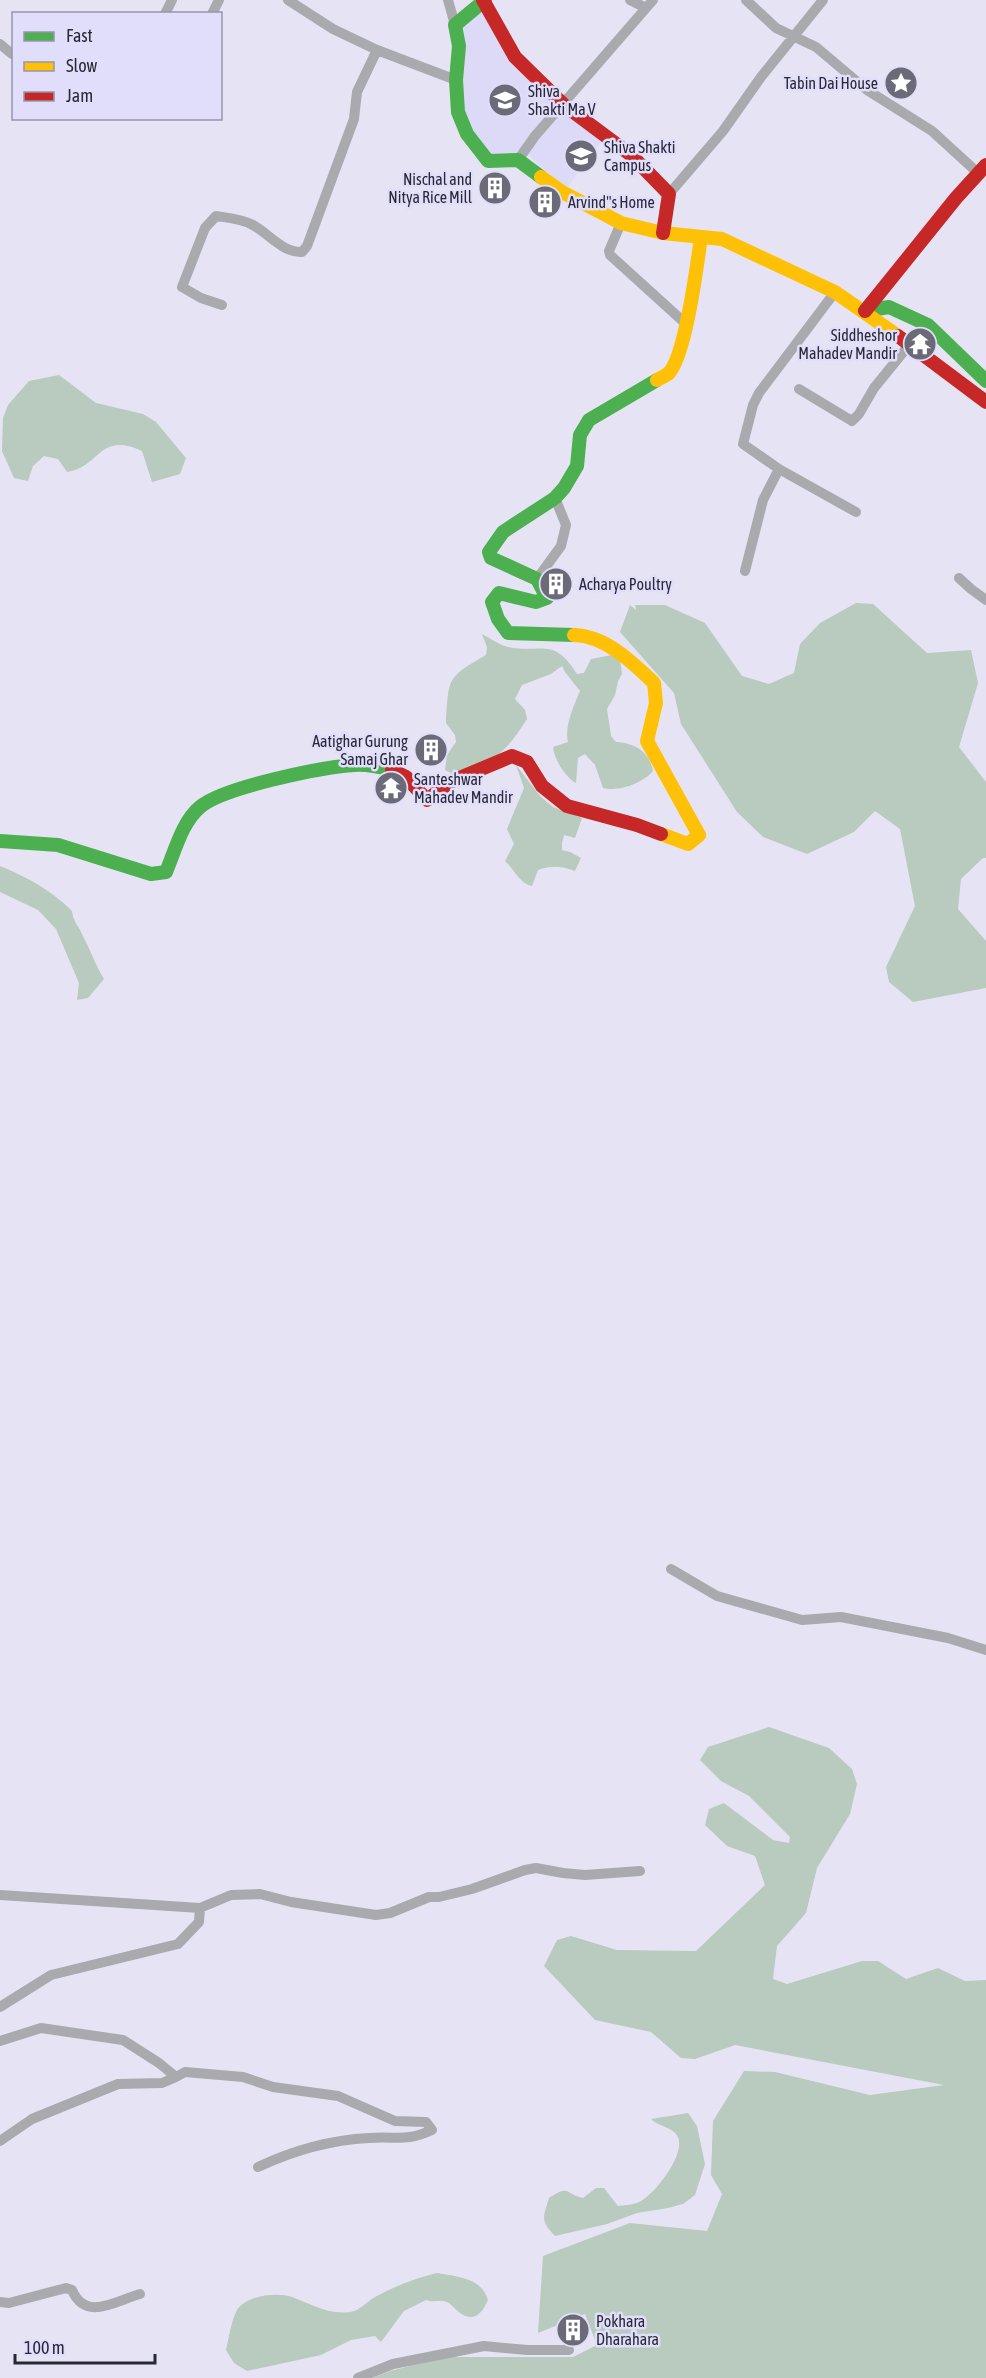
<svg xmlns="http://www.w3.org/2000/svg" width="986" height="2378" font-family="'Asap Condensed',sans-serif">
	<rect width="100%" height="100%" fill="#e6e4f4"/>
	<!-- built -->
	<path fill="#dddaf8" d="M482,9L556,108L604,138L566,189L526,153L492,160L463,124L461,26Z"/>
	<!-- forest -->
	<path fill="#b9cabe" d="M59,375L96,403L143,414L156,422L186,458L180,474L152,482L142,451C98,431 100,468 67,472L58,459L44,456L33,466L28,481L14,478L2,451L3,418L8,405L29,381Z
		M856,603L873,604L927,653L971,650L978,683L959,747L986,782V858H983L961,879L958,909L986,941V988L913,1002L889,982L886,967L915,906L900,829L875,811L854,832L807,854L763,837L737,812L681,724L674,693L620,632L630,605L636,610L635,605H665L705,623L742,676L769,684L794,673L800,644L820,623Z
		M482,634C490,638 499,645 508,647C543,654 553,636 577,674L584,673L591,659L612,655L620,659L622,674L618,681L615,695L607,709L611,736L616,742C635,743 649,751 653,771C643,783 619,792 603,788L595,765L585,754L578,758L576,783C565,777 554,759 553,747L568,742C564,727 574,705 580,691L565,672L562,666L551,674L522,685L515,699L525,710L527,719C502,758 496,758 453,774L445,770L447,755L456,742L455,735L446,723C449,678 446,678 486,655L487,647Z
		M516,765L541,797L553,807L582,818L575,838L564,835L562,843V850L570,852L581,858L575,871C561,866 552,865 538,870L532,886C520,884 514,869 505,861L514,844L507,829L524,788Z
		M0,866C27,877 51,890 72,911C73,921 78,925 82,934C90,949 95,964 104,979L88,998L77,1000L79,983L56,929L38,910L0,892Z
		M769,1727L829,1748L852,1769L857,1784L850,1814L817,1868L806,1913L777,1946L773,1979L787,1984L862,1961H878L906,1979L938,1968L965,1981L986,1980V2378H372L390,2371L445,2357H573L597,2345L585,2314L538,2333L543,2256L630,2223L707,2231L722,2194L711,2175L713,2121L744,2071L775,2072L870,2095L944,2085L735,2045L695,2059L681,2058L651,2032L595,2020L544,1966L557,1940L571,1936L617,1950L696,1951L765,1885L755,1856L727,1846L705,1825L709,1809L724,1803L773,1840L789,1843L790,1837L749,1796L721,1781L700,1760L708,1747Z
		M688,2113L697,2126L705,2164L695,2195L683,2204L668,2208L637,2213L607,2224L555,2236C540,2220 543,2218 549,2198C571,2184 564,2194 583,2198L596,2188H604L618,2206C624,2205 631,2205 637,2203C653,2197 686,2155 678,2137C673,2127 659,2127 651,2119Z
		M437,2273C457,2277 481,2277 488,2300C483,2312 475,2323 460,2313C456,2310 453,2306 449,2303C442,2299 433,2303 426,2300L404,2311L381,2342L375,2336L351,2340L321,2355L247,2371L234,2363L226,2350C229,2338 231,2321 237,2310C247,2295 277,2292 292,2297C311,2304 328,2315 350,2312C360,2311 368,2300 377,2296C395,2286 416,2278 437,2273Z"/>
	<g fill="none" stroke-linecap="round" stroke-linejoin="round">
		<!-- street -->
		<path stroke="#a9aaae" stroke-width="10" d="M288,0L333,29L377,50L456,80
			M448,0L455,25
			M630,0L646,8
			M746,0L776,28L816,47L867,90L932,131L978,173
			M165,14L172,0
			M212,14L219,0
			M0,44L12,54
			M518,160L535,136L653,0
			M669,194L723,131L761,77L823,0
			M621,223L609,251L610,255L685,323
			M835,292L759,393L753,405L743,444L779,469L856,512
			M222,305L201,298L182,287L205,228L216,216C229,218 242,219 253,225C269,234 283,253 302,252L307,246L354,119L357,92L377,50
			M799,389L852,421L859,414L874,388L909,345
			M745,571L763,500L779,469
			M959,578L971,589L986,600
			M537,579L561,546L566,525L555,498
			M671,1569L717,1596L788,1616L802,1620L841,1617L948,1638L986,1650
			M0,1895L200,1908L199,1922L178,1944L51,1975L0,2007
			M200,1908L231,1895L260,1894L291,1902L376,1915L390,1913L429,1897H439L472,1889L525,1870L536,1868L563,1873L585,1875L640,1871
			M0,2041L41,2028L123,2040L159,2063L176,2077L162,2083L118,2084L32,2119L0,2141
			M176,2077L185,2072L243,2077L273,2087L338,2096L395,2121L426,2122L432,2130C406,2142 396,2136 369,2138C331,2140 292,2151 258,2167
			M0,2302L9,2303L66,2288L72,2290C86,2322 115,2301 140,2294
			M358,2378L393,2364L484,2346L527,2350H569"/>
		<!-- fast -->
		<path stroke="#4caf50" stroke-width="14" d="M485,0L455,25L459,46L456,80L458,112L467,134L488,161L518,160L541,177
			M865,311L889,307L928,325L986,381
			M574,635L508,633L498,619L492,602L499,593L536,602L547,598L537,579L491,558L489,552L503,532L555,498L564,488L577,466L580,435L589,420L657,380
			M0,841L58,845L151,874L166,872C175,851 182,822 200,807C223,787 323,767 355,765C368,764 380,767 392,770"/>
		<!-- slow -->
		<path stroke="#ffc107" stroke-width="14" d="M541,177L562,192L621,223L663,233L722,239L835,292L898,336
			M657,380C660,378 666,376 669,373C686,354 697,265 701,237
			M574,635C606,636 632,662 654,683L656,703L647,741L699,835L688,844L661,834"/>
		<!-- jam -->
		<path stroke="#c62828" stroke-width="14" d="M483,0L515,57L564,105L631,155L669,194L663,233
			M865,311L956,198L986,165
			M898,336L986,402
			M392,770L406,777L427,800L450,782L512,756L527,762L542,786L567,806L637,825L661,834"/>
	</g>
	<!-- icons -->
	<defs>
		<g id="sight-disc" transform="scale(1.725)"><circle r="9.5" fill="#6b6a78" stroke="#e0defa"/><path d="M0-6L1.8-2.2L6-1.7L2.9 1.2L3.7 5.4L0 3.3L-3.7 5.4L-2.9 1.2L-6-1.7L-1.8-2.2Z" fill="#fff"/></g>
		<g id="school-disc" transform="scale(1.725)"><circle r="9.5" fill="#6b6a78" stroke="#e0defa"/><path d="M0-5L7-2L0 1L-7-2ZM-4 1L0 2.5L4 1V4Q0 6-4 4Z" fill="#fff"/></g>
		<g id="university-disc" transform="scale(1.725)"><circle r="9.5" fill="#6b6a78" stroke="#e0defa"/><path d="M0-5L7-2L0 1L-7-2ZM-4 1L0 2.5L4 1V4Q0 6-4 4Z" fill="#fff"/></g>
		<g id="building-disc" transform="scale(1.725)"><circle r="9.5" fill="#6b6a78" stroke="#e0defa"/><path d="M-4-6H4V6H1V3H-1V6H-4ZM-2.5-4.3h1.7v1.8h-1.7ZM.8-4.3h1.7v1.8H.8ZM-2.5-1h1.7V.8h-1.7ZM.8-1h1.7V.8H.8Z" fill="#fff"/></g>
		<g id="temple-disc" transform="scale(1.725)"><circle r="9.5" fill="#6b6a78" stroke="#e0defa"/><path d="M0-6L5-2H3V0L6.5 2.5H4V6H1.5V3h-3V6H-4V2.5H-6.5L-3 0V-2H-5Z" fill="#fff"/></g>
	</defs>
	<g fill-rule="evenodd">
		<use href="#sight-disc" x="901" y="83"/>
		<use href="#school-disc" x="505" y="100"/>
		<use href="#university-disc" x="581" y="156"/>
		<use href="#building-disc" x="495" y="188"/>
		<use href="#building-disc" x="545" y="202"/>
		<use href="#temple-disc" x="920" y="344"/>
		<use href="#building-disc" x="556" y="584"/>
		<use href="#building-disc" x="431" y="750"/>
		<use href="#temple-disc" x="391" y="788"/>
		<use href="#building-disc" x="573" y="2330"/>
	</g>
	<g text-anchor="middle" stroke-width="5" stroke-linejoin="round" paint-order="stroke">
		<!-- poi labels -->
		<g font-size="16" fill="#292835" stroke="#e0defa" text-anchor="start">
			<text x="878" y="89" text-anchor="end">Tabin Dai House</text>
			<text x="528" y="97">Shiva<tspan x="528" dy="18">Shakti Ma V</tspan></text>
			<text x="604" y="153">Shiva Shakti<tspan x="604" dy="18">Campus</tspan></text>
			<text x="472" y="185" text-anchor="end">Nischal and<tspan x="472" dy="18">Nitya Rice Mill</tspan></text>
			<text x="568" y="208">Arvind"s Home</text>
			<text x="897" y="341" text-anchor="end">Siddheshor<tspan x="897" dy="18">Mahadev Mandir</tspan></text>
			<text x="579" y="590">Acharya Poultry</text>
			<text x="408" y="747" text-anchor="end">Aatighar Gurung<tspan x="408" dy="18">Samaj Ghar</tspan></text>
			<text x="414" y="785">Santeshwar<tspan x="414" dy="18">Mahadev Mandir</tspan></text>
			<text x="596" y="2327">Pokhara<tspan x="596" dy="18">Dharahara</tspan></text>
		</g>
	</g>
	<!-- legend -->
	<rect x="12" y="12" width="210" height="108" fill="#e0defa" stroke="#9795ab" stroke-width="1.5"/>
	<rect x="24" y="32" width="30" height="9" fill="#4caf50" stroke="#9795ab" stroke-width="1.5"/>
	<text x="66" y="42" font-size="18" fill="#292835">Fast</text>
	<rect x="24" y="62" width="30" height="9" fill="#ffc107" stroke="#9795ab" stroke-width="1.5"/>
	<text x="66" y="72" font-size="18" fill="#292835">Slow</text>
	<rect x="24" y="92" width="30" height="9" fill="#c62828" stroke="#9795ab" stroke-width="1.5"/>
	<text x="66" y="102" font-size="18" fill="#292835">Jam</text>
	<!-- scale -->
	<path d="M15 2354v9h140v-9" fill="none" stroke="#292835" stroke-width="3"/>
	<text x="24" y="2354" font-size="18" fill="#292835" stroke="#e0defa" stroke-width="4.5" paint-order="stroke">100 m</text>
</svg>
